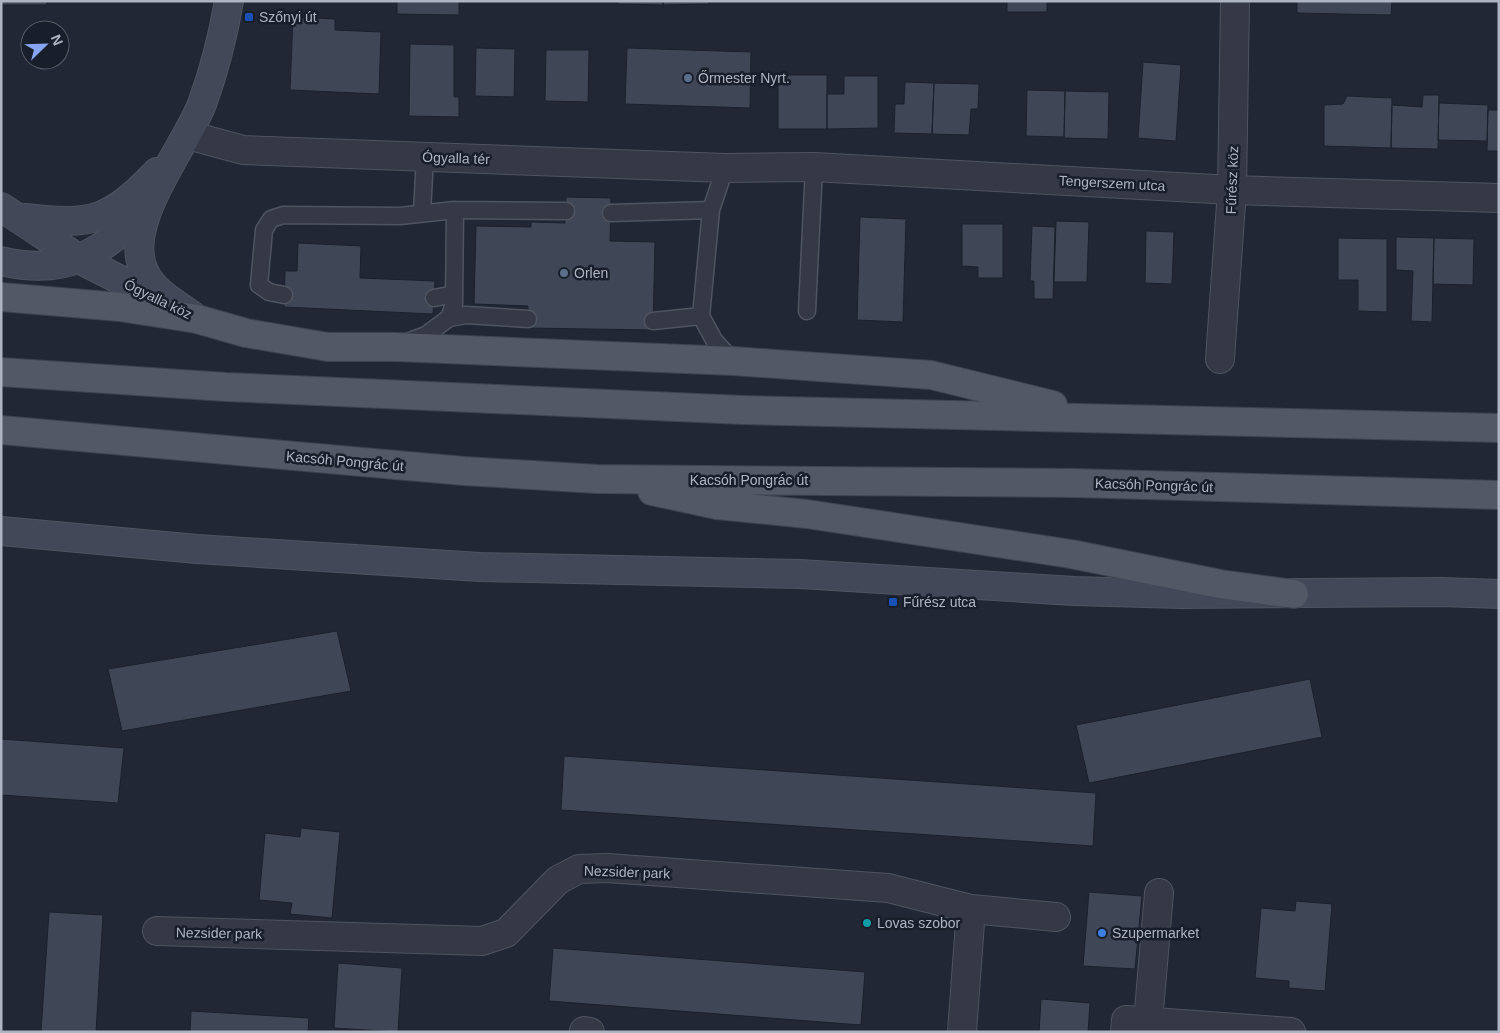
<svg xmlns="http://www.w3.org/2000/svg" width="1500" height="1033" font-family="Helvetica,sans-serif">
	<rect width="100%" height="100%" fill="#212734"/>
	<!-- building -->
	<path fill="#3f4757" stroke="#1b212c" d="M1,1H47V5H1Z
		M397,1H459V15L397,14Z
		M618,1H663V5L618,4Z
		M663,1H709V4L663,5Z
		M1007,1H1047V12H1007Z
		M1297,1H1392L1391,15L1297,13Z
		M293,17L335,19V30L381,32L379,94L290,90Z
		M410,44L454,45V97H459V117L409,116Z
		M476,48L515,49L514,97L475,96Z
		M627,48L751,52L750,108L625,104Z
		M546,50H589L588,102L545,101Z
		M1143,62L1181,65L1176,141L1138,138Z
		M778,75H827V129H778Z
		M844,76H878V128L827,129V94H844Z
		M905,82L934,83L932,134L894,133L895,104H904Z
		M934,83L979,84L978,109H971L969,135L932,134Z
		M1027,90L1065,91L1064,137L1026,136Z
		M1065,91L1109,92L1108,139L1064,138Z
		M1423,95H1439L1438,149L1391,148L1392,105L1422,107Z
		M1347,96L1392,98L1391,148L1324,146V105L1343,104Z
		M1439,103L1488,105L1487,141L1438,140Z
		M1488,110H1499V151H1487Z
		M566,197L611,198L610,241L655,242L653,330L527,328L528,306L474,304L476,226L531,227V222L565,223Z
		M860,217L906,219L903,322L857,320Z
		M1056,221L1089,222L1087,282H1054Z
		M962,224H1003V278H978V267L962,266Z
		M1032,226L1055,227L1053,299H1034V281H1030Z
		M1146,231L1174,232L1172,284L1145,283Z
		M1396,237L1434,238L1432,322L1411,321L1413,271L1396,270Z
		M1338,238L1387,239V312L1358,311V280H1338Z
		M1434,238L1474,239L1473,285L1433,284Z
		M298,243L361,246L360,278L435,281L433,314L284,307L285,271H297Z
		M337,631L351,691L122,731L108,669Z
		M1310,679L1322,737L1089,783L1076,725Z
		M1,739L124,748L118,803L1,795Z
		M564,756L1096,793L1093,846L561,810Z
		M301,828L340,832L332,918L290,914L292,903L259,900L265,833L300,837Z
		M1089,892L1142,896L1135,969L1083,966Z
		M1296,901L1332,904L1325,991L1289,988V981L1255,978L1261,908L1295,911Z
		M49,912L103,915L96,1032H41Z
		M553,948L865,972L861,1025L549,1001Z
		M338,963L402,968L398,1032L334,1028Z
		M1041,999L1090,1003L1088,1032H1039Z
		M191,1011L309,1018L308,1032H190Z"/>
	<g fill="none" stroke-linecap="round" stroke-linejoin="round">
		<!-- lane casing -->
		<g stroke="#4e5460" stroke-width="19">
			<path id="lane" d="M725,168L711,210L701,316L714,340L733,361
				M422,212L425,157
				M611,213L711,210
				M284,295L269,292L259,285L264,230L271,219L283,215L400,216L455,210L566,211
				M434,298L454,294
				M807,311L814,167
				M449,318L454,304L455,210
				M653,321L701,316
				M407,342L426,335L449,318L466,315L528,319"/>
		</g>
		<!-- street casing -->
		<g stroke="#4e5460" stroke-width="30">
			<path id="street" d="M188,135L243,150L725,168L814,167L1232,190L1499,198
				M1220,359L1232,190L1235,1
				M157,931L482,941L506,933L558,880L579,869L607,868L888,888L971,909L1056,917
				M1148,1022L1159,893
				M584,1031L590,1032
				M962,1032L971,909
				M1125,1032L1126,1020L1291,1032"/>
		</g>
		<!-- secondary casing -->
		<g stroke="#4e5460" stroke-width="30">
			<path id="secondary" d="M1,207L81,260L162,301
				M25,218C92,226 110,221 157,172
				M1,261C68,277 100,253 147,209
				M197,319C179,305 153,293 144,271C122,223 184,150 202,104C214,71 223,36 229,1
				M1,531L197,549L480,567L800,574L1074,591L1181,594L1442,592L1499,594"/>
		</g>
		<!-- primary casing -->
		<g stroke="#3d434f" stroke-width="30">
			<path id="primary" d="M1,297L120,307L197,319L246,333L328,347H396L733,361L931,375L1053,405
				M1,372L226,387L743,410L1499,428
				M1,430L464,471L597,479L1074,483L1499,495
				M652,491L717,505L807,514L1071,554L1220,584L1294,594"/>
		</g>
		<!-- lane -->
		<use href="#lane" stroke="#343945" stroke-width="16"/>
		<!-- street -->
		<use href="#street" stroke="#343945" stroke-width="28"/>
		<!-- secondary -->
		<use href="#secondary" stroke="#424858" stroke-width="28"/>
		<!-- primary -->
		<use href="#primary" stroke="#525865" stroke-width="28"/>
	</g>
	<!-- markers -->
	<g fill="#1a4fb4" stroke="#191f2a" stroke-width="2">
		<rect x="244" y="12" width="10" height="10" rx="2.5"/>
		<rect x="888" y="597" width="10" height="10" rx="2.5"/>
	</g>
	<g fill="#5c6f8a" stroke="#191f2a" stroke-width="2">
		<circle cx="688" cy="78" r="5"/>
		<circle cx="564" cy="273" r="5"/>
	</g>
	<circle fill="#0f9aa8" stroke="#191f2a" stroke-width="2" cx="867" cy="923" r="5"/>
	<circle fill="#3f7fe0" stroke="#191f2a" stroke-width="2" cx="1102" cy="933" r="5"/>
	<g text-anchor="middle" stroke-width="5" stroke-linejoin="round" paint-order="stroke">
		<!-- poi labels -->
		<g font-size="14" fill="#aeb4c2" stroke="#191f2a" text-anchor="start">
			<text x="259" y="22">Szőnyi út</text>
			<text x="698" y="83">Őrmester Nyrt.</text>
			<text x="574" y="278">Orlen</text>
			<text x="903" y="607">Fűrész utca</text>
			<text x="877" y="928">Lovas szobor</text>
			<text x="1112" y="938">Szupermarket</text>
		</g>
		<!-- street labels -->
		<g font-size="14" fill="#aeb4c2" stroke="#191f2a">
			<text transform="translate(456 158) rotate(2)" y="5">Ógyalla tér</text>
			<text transform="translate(1232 180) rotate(-88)" y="5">Fűrész köz</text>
			<text transform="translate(1112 183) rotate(3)" y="5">Tengerszem utca</text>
			<text transform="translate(158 299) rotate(26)" y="5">Ógyalla köz</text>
			<text transform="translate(345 461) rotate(5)" y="5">Kacsóh Pongrác út</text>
			<text x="749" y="485">Kacsóh Pongrác út</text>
			<text transform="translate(1154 485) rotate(2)" y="5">Kacsóh Pongrác út</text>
			<text transform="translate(627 872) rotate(2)" y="5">Nezsider park</text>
			<text transform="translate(219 933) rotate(1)" y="5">Nezsider park</text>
		</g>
	</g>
	<!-- border -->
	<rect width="1500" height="1033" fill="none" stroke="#aeb4c2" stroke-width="5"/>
	<!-- north arrow -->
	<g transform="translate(45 45) rotate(67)"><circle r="24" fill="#191f2a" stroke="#555b67"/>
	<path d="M0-4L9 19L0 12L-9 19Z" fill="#85a5f0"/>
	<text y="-8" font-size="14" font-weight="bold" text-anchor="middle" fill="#aeb4c2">N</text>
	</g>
</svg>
